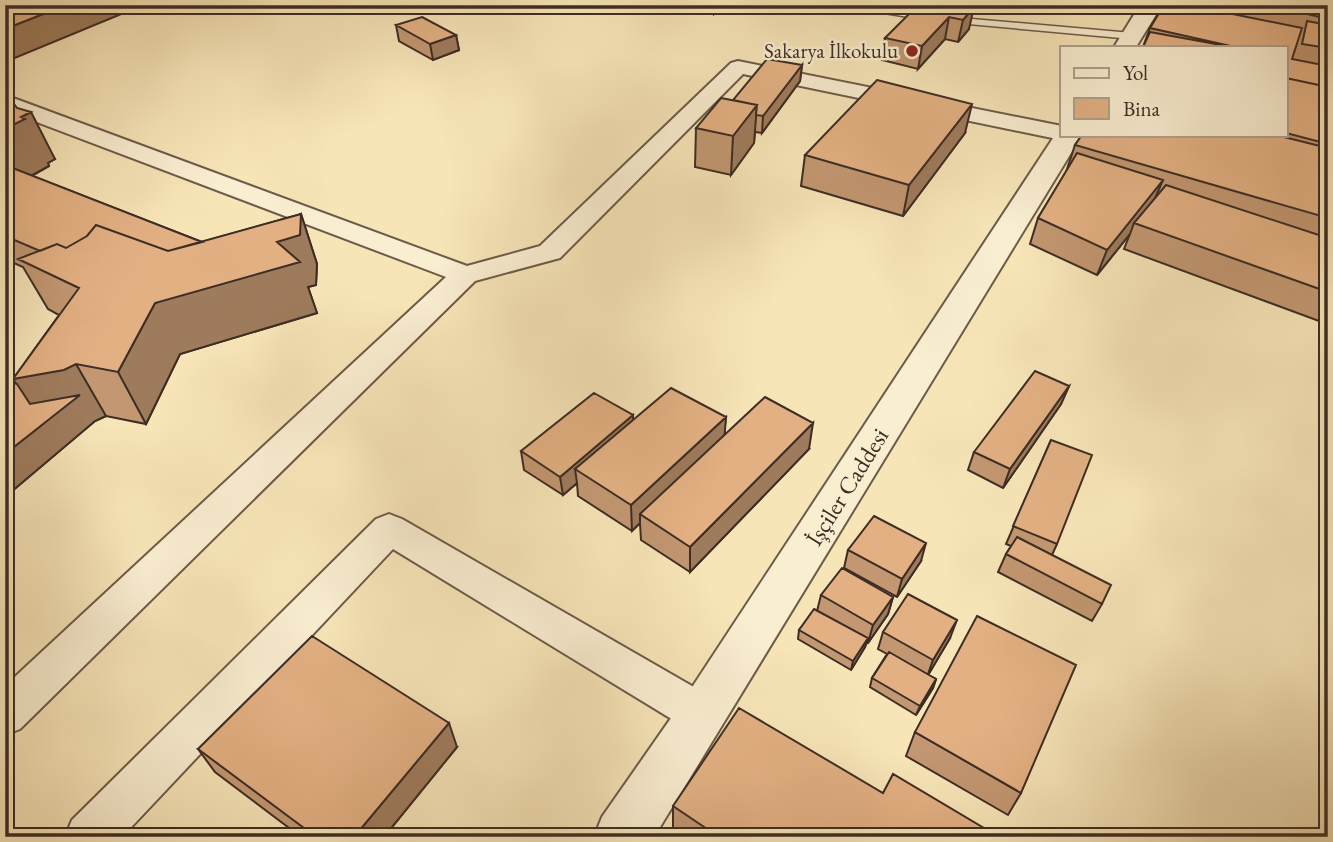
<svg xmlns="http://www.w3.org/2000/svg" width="1333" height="842" font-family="'EB Garamond',serif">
	<rect width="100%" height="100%" fill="#f7e5b8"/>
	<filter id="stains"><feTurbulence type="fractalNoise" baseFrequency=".00286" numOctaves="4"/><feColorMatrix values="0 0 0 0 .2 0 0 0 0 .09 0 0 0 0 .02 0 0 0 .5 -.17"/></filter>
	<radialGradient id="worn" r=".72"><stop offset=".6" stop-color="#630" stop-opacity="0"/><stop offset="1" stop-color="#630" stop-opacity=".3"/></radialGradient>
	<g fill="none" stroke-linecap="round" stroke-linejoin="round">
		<!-- service casing -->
		<g stroke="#6c5b49" stroke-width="3">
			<path id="service" d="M835,5H860L932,17L927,20Z
				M949,17L1132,33L1137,36L1132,39L946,22V18Z"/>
		</g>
		<!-- minor casing -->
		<g stroke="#6c5b49" stroke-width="4">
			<path id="minor" d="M738,61L1062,126V135H1072L1062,140L743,74L560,258L475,281L20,729L5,735V686L446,277L5,110V95L467,266L540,246L731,63Z
				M389,514L402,519L718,701L725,715L718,729L703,735L688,729L393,549L122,837H65L72,820L376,519Z"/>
		</g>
		<!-- tertiary casing -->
		<g stroke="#6c5b49" stroke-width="4">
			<path id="tertiary" d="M1140,5H1162L1136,47H1114Z
				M1059,129H1062V135H1082L654,837H594L602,817L685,698Z"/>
		</g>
		<!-- service -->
		<use href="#service" fill="#faeed1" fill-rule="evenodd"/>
		<!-- minor -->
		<use href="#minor" fill="#faeed1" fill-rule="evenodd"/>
		<!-- tertiary -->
		<use href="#tertiary" fill="#faeed1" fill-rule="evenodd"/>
	</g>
	<!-- wall -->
	<path fill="#c29771" stroke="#3d2d24" stroke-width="2" d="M691,5H724L714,14L691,10Z
		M966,5L969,29L958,42L945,39L918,69L882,60L885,38Z
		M1164,5H1328V306L1319,321L1124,249L1130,234L1097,275L1030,244L1038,218L1066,172L1075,145L1082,135H1286V47H1143L1150,28Z
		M396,25L456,35L459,50L433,60L399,41Z
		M802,65L800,81L762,133L755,132L754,143L731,175L695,167L696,128Z
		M5,95L55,159L48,163L49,166L32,176L202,242L301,214L317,264L316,285L308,287L317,313L180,354L146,424L106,416L95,421L5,497V380L17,384L13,379L59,315L48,309L23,267L5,259Z
		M965,133L903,216L801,186L805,155Z
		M1069,386L1061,404L1003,488L968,470L974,452Z
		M726,417L724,435L809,449L690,572L641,540L640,523L632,531L578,496L577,483L563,495L524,470L521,451L633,420Z
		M1051,440L1057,544L1052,555L1102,604L1092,621L998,572L1006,554L1011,546L1006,544Z
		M848,550L921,561L897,597L844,568Z
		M821,595L893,597L888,614L868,643L867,642L865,647L851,670L798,639L799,630L817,611Z
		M883,632L950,638L928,675L936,679L933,688L916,715L870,687L872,678L887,654L878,649Z
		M915,732L1021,793L1008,815L906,756Z
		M457,747L384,837H301L215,772L198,749Z
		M883,793L999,837H678L673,833V806Z"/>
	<!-- shaded-wall -->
	<path fill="#9e7b5c" stroke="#3d2d24" stroke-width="2" d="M66,5H143L5,62V29Z
		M714,5H724L714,14Z
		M974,7L969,29L958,42L963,20Z
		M949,17L945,39L918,69L922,46Z
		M456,35L459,50L433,60L430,44Z
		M802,65L800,81L762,133L763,116Z
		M972,104L965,133L903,216L909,185Z
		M757,105L754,143L731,175L733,136Z
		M31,112L55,159L48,163L49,166L5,190V129L21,117Z
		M1163,180L1152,205L1134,223L1130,234L1097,275L1107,250Z
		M301,214L317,264L316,285L308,287L317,313L180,354L146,424L118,372L155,303L277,242Z
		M76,364L106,416L95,421L5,497V454L43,424L13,379Z
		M1069,386L1061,404L1003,488L1010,469Z
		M633,415V433L575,469L577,483L563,495L560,477Z
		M726,417L724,443L640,514V523L632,531L631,505Z
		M813,423L809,449L690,572V547Z
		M926,543L921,561L897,597L902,579Z
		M893,597L888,614L868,643L873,625Z
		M957,620L950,638L927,677L933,660Z
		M868,638L865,647L851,670L853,661Z
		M936,679L933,688L916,715L920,706Z
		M449,723L457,747L384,837H354Z"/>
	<!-- building -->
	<path fill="#e2b083" stroke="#3d2d24" stroke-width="2" d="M5,5H66L5,29Z
		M918,5H966L974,7L963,20L949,17L922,46L885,38Z
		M1164,5H1188L1302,28L1292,59L1328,66V87L1286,78V47H1235L1150,28Z
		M1269,5H1328V19Z
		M422,17L456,35L430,44L396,25Z
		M1307,21L1328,25V48L1302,44Z
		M1150,32L1232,47H1143Z
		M767,59L802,65L763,116L756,115L757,105L733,100Z
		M1286,78L1328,87V144L1286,133Z
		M877,80L972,104L909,185L805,155Z
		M7,94L17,108L31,112L21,117L25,119L5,129V95Z
		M721,98L757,105L733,136L696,128Z
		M1082,135H1276L1328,148V218L1075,145Z
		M1077,153L1163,180L1107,250L1038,218Z
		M5,165L202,242L168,251L96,225L87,236L66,248L57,244L40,251L5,236Z
		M1166,185L1328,238V292L1134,223Z
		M301,214L300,235L277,242L300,262L155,303L118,372L76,364L64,370L13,379L79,288L18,259L57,244L66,248L87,236L96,225L168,251Z
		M1035,371L1069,386L1010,469L974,452Z
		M5,380L17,384L30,404L80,395L5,454Z
		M671,388L726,417L631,505L575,469Z
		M594,393L633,415L560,477L521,451Z
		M765,397L813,423L690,547L640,514Z
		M1051,440L1092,455L1057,544L1013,526Z
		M874,516L926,543L902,579L848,550Z
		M1017,537L1111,585L1102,604L1006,554Z
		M842,568L893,597L873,625L821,595Z
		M908,594L957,620L933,660L883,632Z
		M814,609L868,638L853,661L799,630Z
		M977,616L1076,665L1021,793L915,732Z
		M312,636L449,723L354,837H316L198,749Z
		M889,652L936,679L920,706L872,678Z
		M739,708L883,793L893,774L999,837H719L673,806Z"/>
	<!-- markers -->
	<circle fill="#8f2418" stroke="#faeed1" stroke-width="2.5" cx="912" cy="51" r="7"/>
	<g text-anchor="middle" stroke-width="5" stroke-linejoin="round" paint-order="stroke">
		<!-- far-poi labels -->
		<g font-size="21" fill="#3d2d24" stroke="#faeed1" text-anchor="end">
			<text x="898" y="58">Sakarya İlkokulu</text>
		</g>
		<!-- street labels -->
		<g font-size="24" fill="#3d2d24" stroke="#faeed1">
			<text transform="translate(847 487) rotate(-58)" y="8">İşçiler Caddesi</text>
		</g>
	</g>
	<!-- margin -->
	<rect width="1333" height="842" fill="none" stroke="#f7e5b8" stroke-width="28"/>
	<rect x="7" y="7" width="1319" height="828" fill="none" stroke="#3d2d24" stroke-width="3.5"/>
	<rect x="14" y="14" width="1305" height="814" fill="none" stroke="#3d2d24" stroke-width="2"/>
	<!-- legend -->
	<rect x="1060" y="46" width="228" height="91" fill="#faeed1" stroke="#aea18c" stroke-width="2"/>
	<rect x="1074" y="68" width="35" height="10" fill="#faeed1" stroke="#aea18c" stroke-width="2"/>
	<text x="1123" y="80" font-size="21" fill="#3d2d24">Yol</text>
	<rect x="1074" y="98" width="35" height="21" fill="#e2b083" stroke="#aea18c" stroke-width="2"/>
	<text x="1123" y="116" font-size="21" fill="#3d2d24">Bina</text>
	<rect width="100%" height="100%" filter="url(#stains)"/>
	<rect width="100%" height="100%" fill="url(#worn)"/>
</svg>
